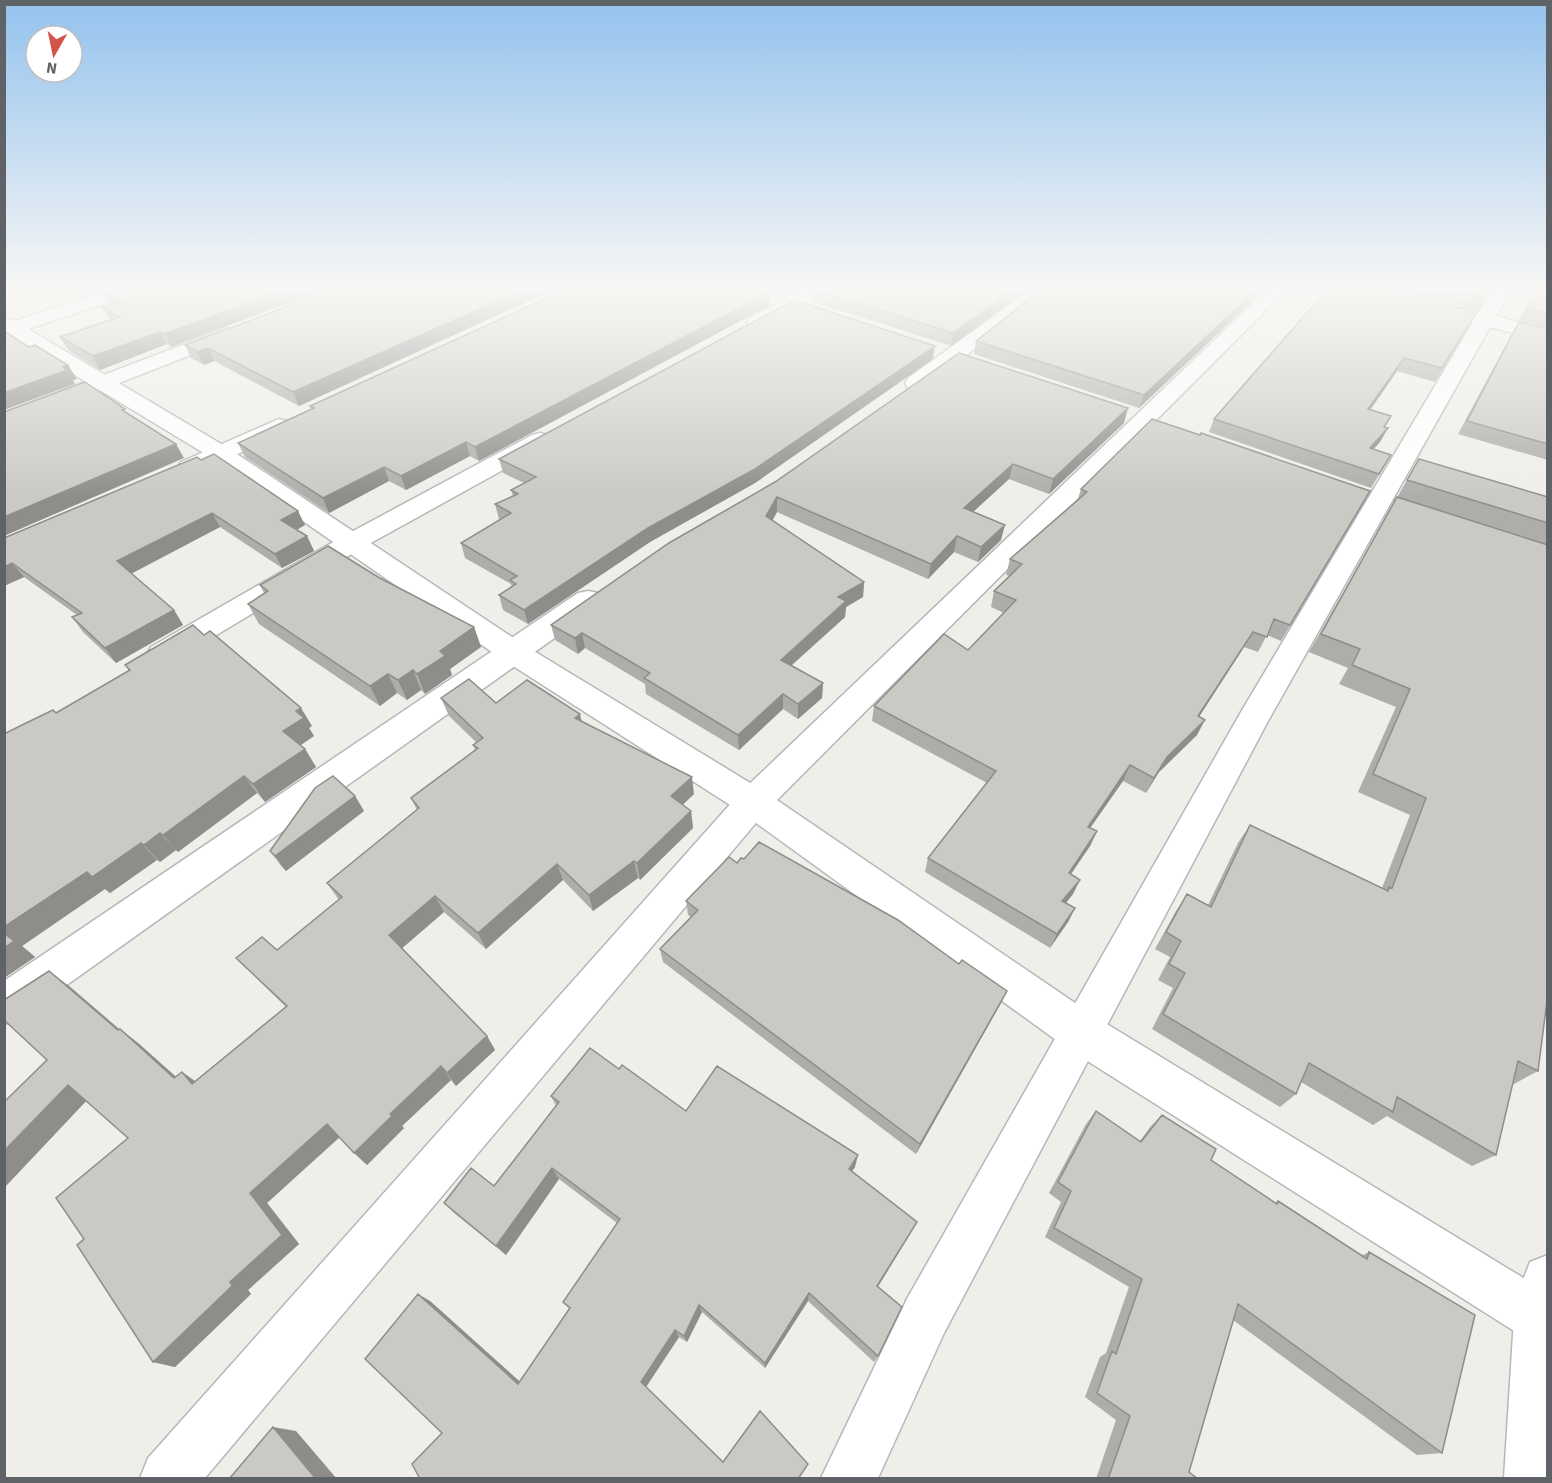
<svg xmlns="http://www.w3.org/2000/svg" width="1552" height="1483" font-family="'Source Sans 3',sans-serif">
	<rect width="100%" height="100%" fill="#efeee8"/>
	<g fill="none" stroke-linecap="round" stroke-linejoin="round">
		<!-- minor casing -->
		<g stroke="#b5b7bb" stroke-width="3">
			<path id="minor" d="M802,291H824L822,295L764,326H750L747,322L750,318Z
				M1029,291H1049L924,388L916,389L908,388L905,383L908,378Z
				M1266,291H1285L765,812L205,1478H140L148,1458L741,792Z
				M1492,291H1510L1496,316L1548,330V342L1490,327L1268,721L944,1333L878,1478H821L908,1297L1241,712L1473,322L1457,318L1454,314L1457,310L1464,308L1479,312Z
				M227,328L234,330L237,334L234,338L4,428V413Z
				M279,419L287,421L290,426L287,431L199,472L190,474L181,472L178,467L181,462Z
				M540,433L548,435L552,440L548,445L360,549L173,661L162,664L151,661L147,654L151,647L342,537L532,435Z
				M588,591L598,593L602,600L598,607L19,1019L4,1024V981L578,593Z
				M1548,1255V1478H1504L1514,1318L1523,1280L1530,1262Z"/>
		</g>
		<!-- tertiary casing -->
		<g stroke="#b5b7bb" stroke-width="3">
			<path id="tertiary" d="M106,291H133L131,295L28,329L228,448L524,645L765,792L1097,1018L1548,1293V1349L1530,1341L1067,1048L741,812L502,659L212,458L4,332V317L14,321Z"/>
		</g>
		<!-- minor -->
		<use href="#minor" fill="#fff" fill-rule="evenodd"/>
		<!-- tertiary -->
		<use href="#tertiary" fill="#fff" fill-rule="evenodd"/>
	</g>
	<!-- wall -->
	<path fill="#afada9" d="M106,291H320L171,347L167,344L100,370L68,350L60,337L110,320L102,307L111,305L103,292Z
		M328,291H550L299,406L214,361L204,365L191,358L185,345Z
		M778,291H798L790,295Z
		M814,291H1026L951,346L814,302Z
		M1040,291H1263L1139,408L974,354L976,341Z
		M1399,291H1490L1478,310Z
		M1511,291H1517L1507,302Z
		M1535,291H1548V328L1519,320Z
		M770,292V305L479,461L470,456L406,490L389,481L329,513L245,457L238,443L311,409L310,406Z
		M1477,312L1435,382L1397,371L1370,410L1391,416L1385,427L1388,428L1380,442L1373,449L1391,455L1371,488L1209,432L1214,419Z
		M1519,322L1548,329V460L1458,434L1511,335Z
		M933,359L755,483L650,542L528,624L503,610L499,595L512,587L511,584L465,558L461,543L500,520L499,519L495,504L513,496L511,490L524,483L503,473L499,459Z
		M1124,423L1049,494L1009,479L973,512L1001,540L978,562L954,552L928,579L777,512L772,521L864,582L863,597L846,607L845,617L791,665L823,683L822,698L798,719L783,709L739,750L646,694L645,684L585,648L578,654L555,640L551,625L775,482Z
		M197,457L305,525L297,530L307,536L314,551L282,568L220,527L131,573L174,610L183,625L116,663L83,632L72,617L77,615L24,577L4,586V538Z
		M1419,459L1548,497V993L1538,1071L1514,1084L1512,1083L1496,1155L1472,1166L1387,1116L1373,1125L1301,1082L1296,1094L1280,1107L1152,1029L1173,988L1158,980L1170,957L1155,949L1176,911L1187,894L1208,905L1238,843L1250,825L1382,888L1410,815L1358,792L1396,707L1339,684L1348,668L1309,652Z
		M1081,489L1370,491L1281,641L1267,635L1258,652L1244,647L1199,716L1197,735L1159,772L1146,793L1123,781L1090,828L1097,831L1090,846L1071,874L1073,894L1066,903L1075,908L1068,922L1050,948L925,872L928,858L987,783L872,721L874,706L968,650L1004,613L991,607L994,591L1010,576L1006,575L1010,559L1078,499Z
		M378,577L474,627L481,647L450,669L452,675L425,694L421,690L407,700L397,693L380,706L259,624L248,604L264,593L260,585Z
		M125,665L312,726L309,728L314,736L300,745L305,749L316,767L265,802L257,793L178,852L176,850L160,862L157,860L110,893L105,889L22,946L35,957L4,978V734L56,713L129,671Z
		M441,698L496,703L582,721L694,794L682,805L691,811L693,828L640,880L638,878L593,911L563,880L486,949L444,912L402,948L487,1036L495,1050L456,1086L451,1080L402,1126L404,1128L367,1165L339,1137L267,1203L299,1244L248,1290L251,1294L175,1367L153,1362L84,1239L128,1138L86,1101L4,1188L47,1060L69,986L119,1029L138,1043L176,1077L182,1072L195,1081L286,1007L236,958L277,950L339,900L327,883L417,810L411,798L475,750L473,745L477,743L449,716Z
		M355,796L364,811L286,871L281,866L270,851Z
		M737,863L959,964L1007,991L1001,1003L916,1154L663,962L660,949L691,917L688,915L686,901Z
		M619,1069L686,1111L855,1167L852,1171L917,1222L912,1231L878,1287V1356L874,1362L808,1301L765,1368L702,1312L687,1342L679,1337L646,1387L723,1462L798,1479L442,1433L430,1301L520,1382L569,1308L563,1302L617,1223L559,1179L506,1255L454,1213L444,1203L494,1186L556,1106L551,1096Z
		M1096,1111L1140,1141L1150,1127L1162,1115L1211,1160L1275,1203L1278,1201L1361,1256L1369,1252L1442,1453L1417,1455L1233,1320L1189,1472L1198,1479H1096L1116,1420L1085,1397L1100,1357L1106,1353L1129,1287L1045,1237L1061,1202L1049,1193L1086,1124Z"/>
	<!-- shaded-wall -->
	<path fill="#8e8d89" d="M88,291H100L89,294Z
		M281,291H320L171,347L165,334Z
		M520,291H550L299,406L293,392Z
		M790,291H798L790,295Z
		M1011,291H1026L951,346L953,333Z
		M1255,291H1263L1139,408L1144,395Z
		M1513,291H1517L1507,302Z
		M770,292V305L479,461L475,447Z
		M160,332L167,344L100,370L93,356Z
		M935,346L933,359L755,483L650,542L528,624L524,610L648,528Z
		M208,348L214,361L204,365L197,352Z
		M1404,358L1397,371L1361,423L1368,409Z
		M68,365L77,379L73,380L75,384L4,410V393Z
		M1128,408L1124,423L1049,494L1053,479Z
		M1388,428L1380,442L1362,462L1370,448Z
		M466,442L470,456L406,490L401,476Z
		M176,444L184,458L4,536V517Z
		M1013,464L1009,479L961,523L964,508Z
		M384,467L389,481L329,513L323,498Z
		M777,497V512L766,532V516Z
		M298,511L305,525L288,534L281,520Z
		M212,513L220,527L127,576L117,561Z
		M1005,525L1001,540L978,562L981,547Z
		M307,536L314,551L282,568L275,554Z
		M957,536L954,552L928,579L931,564Z
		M12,563L24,577L4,586V567Z
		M864,582L863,597L846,607L845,617L781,675V660L838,597Z
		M174,610L183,625L116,663L105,648Z
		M474,627L481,647L450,669L452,675L425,694L417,674L440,651Z
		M1253,632L1244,647L1190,731L1198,716Z
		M582,633L585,648L578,654L575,638Z
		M413,670L421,690L407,700L398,680Z
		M388,674L397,693L380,706L370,686Z
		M823,683L822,698L798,719V704Z
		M783,694V709L739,750L738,735Z
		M301,708L312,726L309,728L314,736L295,749L283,731L296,711Z
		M580,714L584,732L575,718Z
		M1205,720L1197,735L1159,772L1146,793L1154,778L1167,757Z
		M305,749L316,767L265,802L253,784Z
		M1130,765L1123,781L1081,841L1088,827Z
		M244,776L257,793L178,852L163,835Z
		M692,777L694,794L673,814L671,796Z
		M355,796L364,811L286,871L275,856Z
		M691,811L693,828L640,880L637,863Z
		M1097,831L1090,846L1062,887L1069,873Z
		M160,833L176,850L160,862L144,845Z
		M141,843L157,860L110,893L105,889L22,946L35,957L4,978V927L87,872Z
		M634,861L638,878L593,911L589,895Z
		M557,864L563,880L486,949L478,933Z
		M1080,880L1073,894L1056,915L1062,901Z
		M435,896L444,912L400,950L389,935Z
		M1075,908L1068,922L1050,948L1057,934Z
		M49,971L69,986L126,1035L120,1029L138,1043L192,1091L174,1078Z
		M1007,991L1001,1003L916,1154L920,1144Z
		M487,1036L495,1050L456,1086L447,1073Z
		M441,1066L451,1080L402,1126L404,1128L367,1165L354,1153L390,1114Z
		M182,1072L200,1085L192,1084Z
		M68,1085L89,1098L4,1188V1151Z
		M327,1124L341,1136L267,1203L299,1244L248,1290L251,1294L175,1367L153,1362L230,1282L250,1193Z
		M858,1155L855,1167L846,1180L849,1169Z
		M552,1168L559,1179L506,1255L496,1246Z
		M917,1222L912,1231L873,1294L877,1286Z
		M809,1293L808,1301L765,1368V1363Z
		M418,1294L430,1301L528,1389L518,1384Z
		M699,1305L702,1312L687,1342L684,1336Z
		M675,1330L679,1337L646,1387L641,1382Z
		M273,1427L296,1431L337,1479H316Z"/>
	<!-- building -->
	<path fill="#cbc9c4" stroke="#8e8d89" stroke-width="1.5" d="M106,291H281L165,334L160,332L93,356L60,337L119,317L102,307L123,301L103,292Z
		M328,291H520L293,392L208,348L197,352L185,345Z
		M562,291H766L770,292L475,447L466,442L401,476L384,467L323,498L238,443L314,408L310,406Z
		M819,291H1011L953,333Z
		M1040,291H1255L1144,395L976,341Z
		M1326,291H1392L1477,312L1442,368L1404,358L1368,409L1391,416L1384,427L1388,428L1370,448L1391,455L1379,474L1214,419Z
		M1456,291H1489L1485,298Z
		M1536,291H1548V313L1527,308Z
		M794,300L935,346L755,469L648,528L524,610L499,595L516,584L510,580L517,576L461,543L511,513L495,504L518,494L511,490L536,477L499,459Z
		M1519,322L1548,329V444L1467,421Z
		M4,331L29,347L35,345L68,365L63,367L67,370L4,393Z
		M959,353L1128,408L1053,479L1013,464L964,508L1005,525L981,547L957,536L931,564L777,497L766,516L864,582L838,597L846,601L781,660L823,683L798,704L783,694L738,735L644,678L650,673L582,633L575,638L551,625L669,543L775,482Z
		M85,382L125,409L122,410L176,444L4,517V412Z
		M1152,419L1200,435L1201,433L1370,491L1290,625L1274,619L1267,637L1253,632L1198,716L1205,720L1167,757L1154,778L1130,765L1088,827L1097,831L1069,873L1080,880L1062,901L1075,908L1057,934L928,858L996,771L874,706L944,634L968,650L1016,600L994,591L1022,564L1010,559L1087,492L1081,489Z
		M214,454L298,511L281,520L307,536L275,554L212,513L117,561L174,610L105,648L72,617L82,613L12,563L4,567V538L197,457L201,460Z
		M1419,459L1548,497V523L1407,480Z
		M1397,497L1548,545V993L1538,1071L1518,1061L1496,1155L1397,1097L1393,1112L1309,1063L1296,1094L1163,1014L1185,973L1169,964L1181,941L1166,932L1187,894L1211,907L1250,825L1388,891L1389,887L1392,888L1426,798L1373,774L1410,689L1352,665L1360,649L1321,634Z
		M328,546L378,577L474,627L440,651L445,656L417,674L413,670L398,680L388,674L370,686L248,604L268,591L260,585Z
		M193,625L204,635L210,631L301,708L296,711L304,718L283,731L305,749L253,784L244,776L163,835L160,833L144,845L141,843L92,877L87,872L4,927V734L22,725L53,710L56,713L130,670L125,665Z
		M469,679L496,703L527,680L580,714L575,718L692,777L671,796L691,811L637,863L634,861L589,895L557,864L478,933L435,896L389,935L487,1036L447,1073L441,1066L390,1114L392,1116L354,1153L327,1124L250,1193L282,1235L230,1282L232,1286L153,1362L77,1245L84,1239L56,1198L128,1138L68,1085L4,1151V1102L47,1060L4,1020V1000L49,971L118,1030L120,1029L174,1078L182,1072L192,1084L287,1006L236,958L262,937L277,950L342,897L327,883L419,808L411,798L478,748L473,745L483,738L441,698Z
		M333,776L355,796L275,856L270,851L315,788Z
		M759,842L898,920L959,964L962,960L1007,991L920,1144L660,949L698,910L686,901L729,857L737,863L741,858L744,859Z
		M4,933L14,941L4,948Z
		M590,1048L619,1069L622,1065L686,1111L717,1066L858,1155L849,1169L917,1222L877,1286L902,1307L878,1356L809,1293L765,1363L699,1305L684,1336L675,1330L641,1382L723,1462L760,1411L808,1464L798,1479H420L412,1464L442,1433L365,1359L418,1294L518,1384L570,1308L563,1302L620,1219L552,1168L496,1246L444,1203L471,1168L494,1186L559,1102L551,1096Z
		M1096,1111L1141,1142L1162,1115L1216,1149L1211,1160L1277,1204L1278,1201L1367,1259L1369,1252L1475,1315L1442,1453L1238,1304L1189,1472L1198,1479H1108L1130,1416L1097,1393L1112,1351L1116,1354L1142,1279L1054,1228L1071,1191L1058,1182Z
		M273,1427L316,1479H229Z"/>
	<!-- sky -->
	<linearGradient id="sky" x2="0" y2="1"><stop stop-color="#93c2ed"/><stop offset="0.58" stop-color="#f8f7f5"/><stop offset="1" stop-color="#f8f7f5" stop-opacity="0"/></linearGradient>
	<rect width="1552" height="498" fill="url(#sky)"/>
	<!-- border -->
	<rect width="1552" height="1483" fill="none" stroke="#5f6266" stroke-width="12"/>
	<!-- north arrow -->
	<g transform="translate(54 54) rotate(189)"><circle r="28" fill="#ffffff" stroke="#bfc0c2" stroke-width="1.5"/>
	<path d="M0-4.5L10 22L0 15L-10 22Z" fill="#d4544a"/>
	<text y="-9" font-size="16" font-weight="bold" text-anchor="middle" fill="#5f6266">N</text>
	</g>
</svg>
